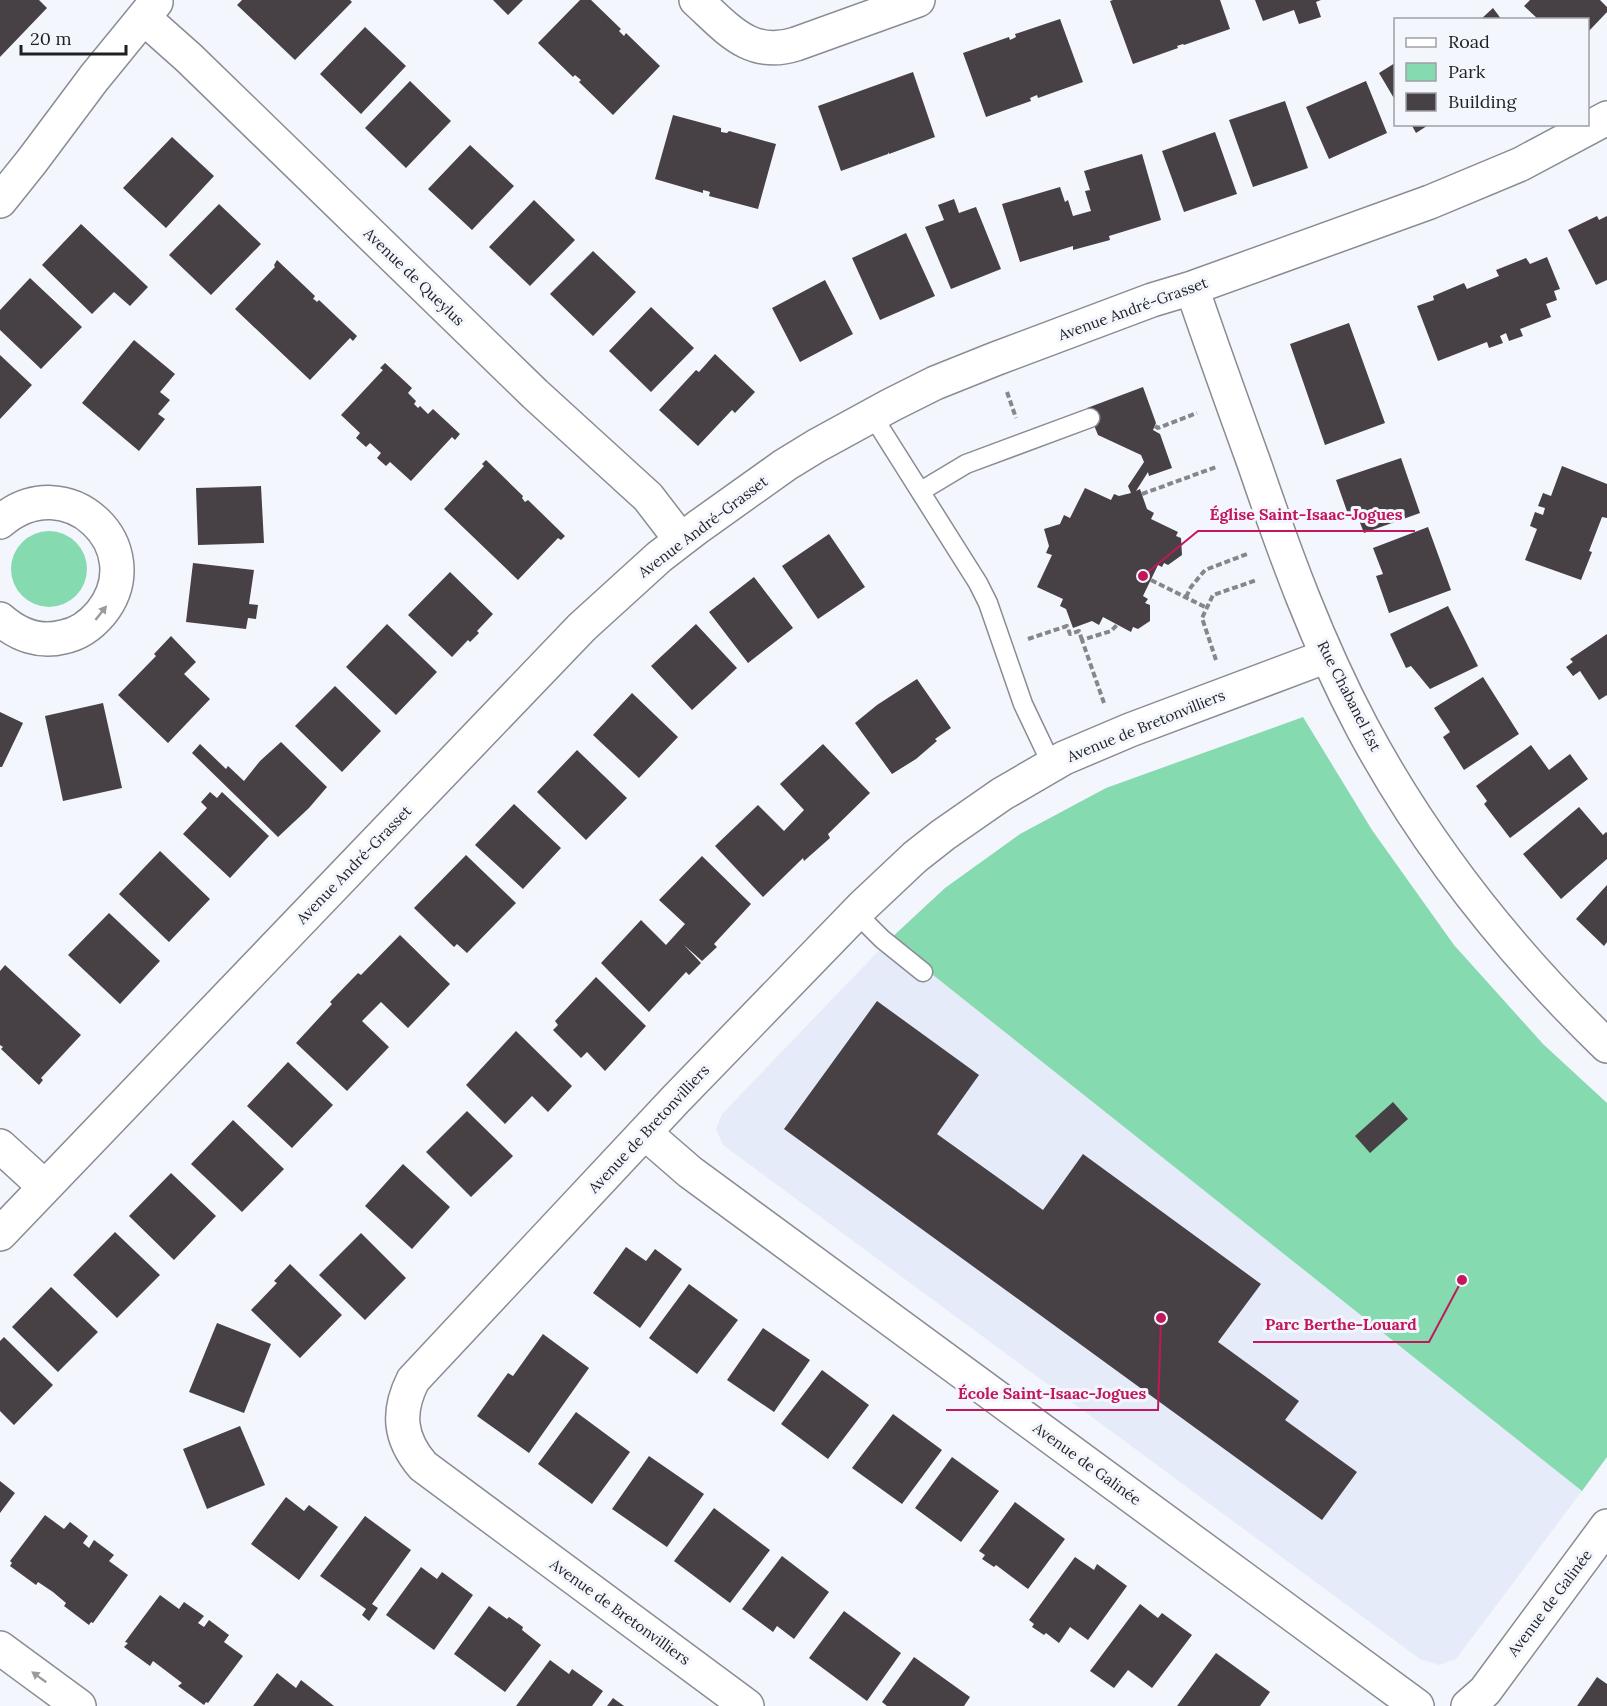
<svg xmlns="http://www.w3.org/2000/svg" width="1607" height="1706" font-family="Lora,serif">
	<rect width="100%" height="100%" fill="#f4f6fe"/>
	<!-- built -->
	<path fill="#e6ebf9" d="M889,940L1582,1491L1456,1659L1439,1665L1420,1659L723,1145L716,1129L722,1114Z"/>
	<!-- green -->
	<path fill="#86daaf" d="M11 569a38 38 0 1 1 76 0a38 38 0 1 1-76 0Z
		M1303,717L1372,830L1454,945L1543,1044L1607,1103V1457L1582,1491L889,940L945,888L1020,834L1106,788Z"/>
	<!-- building -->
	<path fill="#474044" d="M0,0H39L47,8L0,57Z
		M242,0H350L352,2L295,60L237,5Z
		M493,0H523L508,15Z
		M580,0H591L621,29L619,31L624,36L626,33L660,66L613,115L579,82L581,80L575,75L573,77L538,43Z
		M1113,0H1220L1230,29L1184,45L1183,44L1177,46L1178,48L1133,64L1110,1Z
		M1255,0H1321L1316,2L1321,17L1299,24L1294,10L1263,21Z
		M1530,0H1600L1607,7V12L1588,32V20H1539L1524,6Z
		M1493,8L1502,20H1480Z
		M1060,19L1083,82L1038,98L1037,95L1030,98L1031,101L986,117L963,53L1009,37L1010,40L1016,37L1015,34Z
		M365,27L406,66L361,114L320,74Z
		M1395,63V100L1379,73Z
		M913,72L935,137L889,154L888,152V154L841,171L818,106Z
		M410,81L451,121L406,168L365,128Z
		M1366,81L1387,133L1329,159L1306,107Z
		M1285,101L1308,168L1253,187L1229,120Z
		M673,115L721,128V132L727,133L729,131L776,144L758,209L709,196L710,192L707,191L703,190V193L655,179Z
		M1411,124H1430L1416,133Z
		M1215,132L1237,194L1184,212L1162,151Z
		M172,137L214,176L166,228L123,188Z
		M470,145L514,186L472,230L428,189Z
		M1142,154L1161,220L1109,236L1110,240L1073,250V246L1020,262L1002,204L1060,187L1065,202L1068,200L1073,216L1091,211L1085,191L1090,190L1084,171Z
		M954,199L959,213L976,207L1001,269L951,289L925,227L944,220L938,205Z
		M534,200L575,240L530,286L489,247Z
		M219,204L261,244L211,295L169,255Z
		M1597,216L1599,220L1607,216V280L1596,285L1568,230Z
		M81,224L148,287L130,306L114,292L92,314L42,265Z
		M906,233L935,296L880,320L852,258Z
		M593,251L636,292L593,336L550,294Z
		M1547,257L1560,289L1554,291L1557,300L1546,304L1551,317L1520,329L1523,336L1509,341L1506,333L1500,336L1503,343L1489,348L1487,342L1438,361L1417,306L1434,300L1433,296L1464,283L1467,289L1499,276L1496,270L1526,258L1530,264Z
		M277,260L315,296L313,299L315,300L317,302L319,300L357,336L353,341L350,338L310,380L235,309L275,267L274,265Z
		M30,278L82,327L41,369L0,330V310Z
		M825,280L853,334L800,362L772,308Z
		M651,307L694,348L651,392L609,351Z
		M1349,323L1385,423L1325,445L1290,344Z
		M134,340L175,374L160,392L170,400L158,414L165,419L139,451L82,403Z
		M715,354L755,392L735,413L732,410L698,446L659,410L696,370L699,372Z
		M0,355L32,385L0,419Z
		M385,363L412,388L408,393L416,401L414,404L418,408L420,406L428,414L433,409L460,434L455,440L452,437L411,481L390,462L386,466L377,458L381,453L370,443L366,447L356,438L360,433L341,415L383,370L380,368Z
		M1143,387L1156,423L1153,430L1160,434L1172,468L1149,476L1148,472L1136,491L1140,489L1147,509L1154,513L1151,519L1178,532L1176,536L1181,538L1182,555L1168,565L1164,563L1162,567L1158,565L1143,596L1148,599L1145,603L1150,605V621L1138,629L1133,627L1131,632L1103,617L1099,625L1092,621L1073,628L1066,609L1060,606L1063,599L1037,587L1052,555L1046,553L1049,546L1044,529L1060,524L1064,515L1070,518L1085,488L1111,500L1114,494L1119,496L1131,493L1128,486L1144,462L1141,455L1098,435L1087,408Z
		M1401,458L1420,513L1364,533L1357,515L1349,517L1336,480Z
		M486,460L523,496L522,498L525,502L528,500L565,536L561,540L558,538L518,580L444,509L484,466L482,464Z
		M1562,466L1607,484V518L1602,517L1589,551L1592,552L1581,580L1525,560L1537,529L1530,526L1535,512L1543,515L1545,508L1538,506L1543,493L1551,496Z
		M261,486L264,543L198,545L196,488Z
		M1428,527L1451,590L1389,613L1376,576L1383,574L1373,548Z
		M829,534L865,587L818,619L782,566Z
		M193,563L254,570L249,604L258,605L256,619L248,618L246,629L186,622Z
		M450,572L493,614L477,631L479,633L470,642L468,640L452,657L408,615Z
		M754,577L793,628L748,663L709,612Z
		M1448,606L1478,666L1430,689L1411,666L1406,668L1390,634Z
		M387,624L437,672L396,715L346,667Z
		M696,624L737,668L692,710L651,666Z
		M1607,634V695L1599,700L1580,671L1573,676L1566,667L1573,662L1570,659Z
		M171,636L196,662L184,674L210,699L168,743L118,695L156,656L154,654Z
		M1483,677L1519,734L1464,770L1443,737L1450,732L1434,708Z
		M917,679L951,728L935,739L937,741L916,759L892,774L855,723L877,705Z
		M335,686L381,731L342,772L295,726Z
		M632,693L678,737L639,778L593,735Z
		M103,703L122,788L63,801L45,716Z
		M0,712L23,723L2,767H0Z
		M281,742L327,787L309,808L278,837L192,753L200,744L226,769L228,766L244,781L260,761Z
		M823,744L870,793L828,834L830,838L804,861L803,858L763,897L715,846L758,805L784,831L804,810L780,784Z
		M1531,745L1549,770L1570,754L1588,779L1510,838L1484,804L1487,801L1476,786Z
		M577,750L627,798L586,840L537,792Z
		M210,792L217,798L222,792L269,836L230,878L183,834L207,808L201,802Z
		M514,804L561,848L523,889L475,845Z
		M1579,807L1603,835L1606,832L1607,833V859L1561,899L1523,854Z
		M160,851L210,899L169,942L119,894Z
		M466,855L516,903L467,953L457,944L454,947L414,908Z
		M702,856L751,904L714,944L717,947L702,961L684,945L701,963L689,975L686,972L649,1012L601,963L641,920L666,945L685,924L659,900Z
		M1607,885V942L1604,946L1576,919Z
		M109,913L160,961L120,1004L68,955Z
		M400,935L450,984L408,1028L381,1002L362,1021L389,1047L347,1091L296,1043L332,1004L330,1002L358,973L361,975Z
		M5,965L81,1035L41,1078L43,1080L39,1085L1,1049L3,1047L0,1045V971Z
		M596,977L646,1026L605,1071L587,1052L581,1058L553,1030L558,1025L555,1021Z
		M877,1001L979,1075L937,1134L1043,1210L1083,1154L1261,1284L1218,1342L1299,1401L1285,1420L1357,1472L1322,1520L784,1129Z
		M516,1031L572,1086L548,1112L532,1096L505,1124L466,1085Z
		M288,1062L333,1105L292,1148L247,1106Z
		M1393,1102L1408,1119L1370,1153L1355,1136Z
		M467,1111L513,1156L471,1197L426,1152Z
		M233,1120L284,1169L242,1212L191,1164Z
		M403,1164L450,1207L412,1249L365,1206Z
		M171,1173L216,1216L174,1260L129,1216Z
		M115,1232L160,1275L117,1318L73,1275Z
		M361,1233L406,1278L365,1320L319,1275Z
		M626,1247L646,1261L655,1249L682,1269L640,1328L593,1293Z
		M290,1264L342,1315L300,1358L251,1310L277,1283L274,1281Z
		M689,1284L738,1320L697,1374L649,1338Z
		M51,1287L98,1332L58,1372L12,1327Z
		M217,1323L271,1344L244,1413L189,1392Z
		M763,1328L810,1360L774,1412L727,1380Z
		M543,1334L589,1368L529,1453L477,1416L508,1373L513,1376Z
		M4,1337L53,1385L14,1425L0,1411V1341Z
		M822,1370L869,1405L828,1459L781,1424Z
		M576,1412L630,1452L592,1504L538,1464Z
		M893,1414L942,1450L902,1504L852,1468Z
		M240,1426L265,1485L207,1509L183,1449Z
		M649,1456L704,1494L667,1547L612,1509Z
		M952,1457L999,1491L961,1542L915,1508Z
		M0,1481L15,1493L0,1513Z
		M286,1497L304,1511L309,1505L338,1527L299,1580L251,1544Z
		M1015,1502L1065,1539L1028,1589L996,1565L994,1567L982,1559L985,1555L979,1551Z
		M714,1508L770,1550L730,1603L674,1561Z
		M45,1515L64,1529L70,1522L88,1536L83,1543L89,1548L94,1540L114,1555L109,1561L128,1575L93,1623L91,1622L89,1625L64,1606L66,1603L53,1592L38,1582L36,1585L10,1566L12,1563L10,1561Z
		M365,1516L411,1550L372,1604L378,1608L369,1621L362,1615L366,1609L320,1576Z
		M782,1556L829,1592L794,1639L777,1626L773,1632L742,1609Z
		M1075,1557L1094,1570L1097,1564L1127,1586L1088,1640L1070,1627L1059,1643L1046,1633L1044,1635L1032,1627L1034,1624L1029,1620Z
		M421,1567L437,1579L442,1572L473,1595L434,1650L386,1615Z
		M160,1595L179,1609L184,1602L204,1616L198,1623L204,1627L209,1620L229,1635L224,1642L243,1656L208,1703L206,1702L204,1705L178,1686L182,1683L153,1661L150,1666L124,1647L128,1643L125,1642Z
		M1140,1604L1158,1618L1162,1613L1192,1635L1152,1688L1128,1670L1114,1688L1090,1671Z
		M489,1606L507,1619L509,1617L523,1627L522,1630L541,1645L505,1692L454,1654Z
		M844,1611L901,1653L867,1701L809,1658Z
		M1216,1653L1270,1692L1260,1706H1177Z
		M914,1657L970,1697L964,1706H887L882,1702Z
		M550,1660L569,1674L572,1669L603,1691L592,1706H516Z
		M277,1673L296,1688L301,1680L334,1706H253Z
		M1597,1677L1607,1684V1706H1577Z
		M613,1698L624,1706H607Z"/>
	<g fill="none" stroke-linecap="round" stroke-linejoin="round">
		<!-- service casing -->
		<g stroke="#8a8c93" stroke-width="21">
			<path id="service" d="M872,415L978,583L988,603L1023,704L1052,765
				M921,491L966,464L1090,418
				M856,913L882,939L923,972"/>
		</g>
		<!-- minor casing -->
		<g stroke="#8a8c93" stroke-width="36">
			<path id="minor" d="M696,0C727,28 750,59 796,44L918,0
				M144,18L189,58L535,394L648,497L681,540
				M0,201L32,161L94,78L156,2
				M1192,288C1212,347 1233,405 1254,463C1285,554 1317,642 1362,727C1425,845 1511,953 1607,1046
				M0,522C67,464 153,548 101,613C91,625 79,634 63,637C40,643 18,635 0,619
				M645,1133L690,1172L1417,1706
				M0,1146L45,1187
				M0,1234L582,627L659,557L698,527L785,465L816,446L891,405L935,383L995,359L1152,300L1192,288L1430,202L1521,164L1607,118
				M0,1648L79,1706
				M747,1706L423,1466C399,1438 397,1412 413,1380L676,1099L863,906L915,857L943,835L1002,794L1064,758L1130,730L1327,656
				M1468,1706L1485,1691L1607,1526"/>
		</g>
		<!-- path -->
		<path stroke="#86878c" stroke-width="4" stroke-dasharray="6 3" stroke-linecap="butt" d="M1007,392L1016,418
			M1155,426L1158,428L1197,413
			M1142,494L1216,467
			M1151,580L1207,608
			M1186,597L1191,587L1205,570L1247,554
			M1028,639L1067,626L1070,634L1079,631L1082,640
			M1216,660L1202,618L1213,595L1257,580
			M1104,703L1082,640L1111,631L1117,625"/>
		<!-- service -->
		<use href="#service" stroke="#fff" stroke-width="18"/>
		<!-- minor -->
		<use href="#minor" stroke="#fff" stroke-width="33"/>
	</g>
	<!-- one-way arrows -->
	<defs><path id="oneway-solid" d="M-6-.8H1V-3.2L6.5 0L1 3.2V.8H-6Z" transform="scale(1.5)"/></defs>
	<g fill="#9a9b9c">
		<use href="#oneway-solid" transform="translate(101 613) rotate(-52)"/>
		<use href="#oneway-solid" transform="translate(39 1677) rotate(-144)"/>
	</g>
	<g text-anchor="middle" stroke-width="6" stroke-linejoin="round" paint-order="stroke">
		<!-- street labels -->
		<g font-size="15" fill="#1f2022" stroke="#f4f6fe">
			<text transform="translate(414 277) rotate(44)" y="5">Avenue de Queylus</text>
			<text transform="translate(1133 309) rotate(-20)" y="5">Avenue André-Grasset</text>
			<text transform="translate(703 527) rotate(-37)" y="5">Avenue André-Grasset</text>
			<text transform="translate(1349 696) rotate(63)" y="5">Rue Chabanel Est</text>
			<text transform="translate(1146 726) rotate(-22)" y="5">Avenue de Bretonvilliers</text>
			<text transform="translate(354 865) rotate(-46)" y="5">Avenue André-Grasset</text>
			<text transform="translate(649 1129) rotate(-47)" y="5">Avenue de Bretonvilliers</text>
			<text transform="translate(1087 1464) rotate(36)" y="5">Avenue de Galinée</text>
			<text transform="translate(1550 1603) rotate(-53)" y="5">Avenue de Galinée</text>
			<text transform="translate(620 1612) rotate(36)" y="5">Avenue de Bretonvilliers</text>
		</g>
	</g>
	<!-- callouts -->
	<path fill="none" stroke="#c2185b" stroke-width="2" d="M1143 576L1198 531H1415M1462 1280L1429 1342H1253M1161 1318L1158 1410H946"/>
	<g fill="#c2185b" stroke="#f4f6fe" stroke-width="2">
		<circle cx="1143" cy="576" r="6"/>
		<circle cx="1462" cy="1280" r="6"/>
		<circle cx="1161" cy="1318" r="6"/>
	</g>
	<g font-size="16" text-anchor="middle" font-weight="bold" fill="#c2185b" stroke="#f4f6fe" stroke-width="6" stroke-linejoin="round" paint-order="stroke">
		<text x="1306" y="520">Église Saint-Isaac-Jogues</text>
		<text x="1341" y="1330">Parc Berthe-Louard</text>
		<text x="1052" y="1399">École Saint-Isaac-Jogues</text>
	</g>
	<!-- legend -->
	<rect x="1394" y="18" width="195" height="108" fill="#f4f6fe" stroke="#9fa0a6" stroke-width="1.5"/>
	<rect x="1406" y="38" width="30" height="9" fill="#ffffff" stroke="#9fa0a6" stroke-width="1.5"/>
	<text x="1448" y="48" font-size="18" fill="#1f2022">Road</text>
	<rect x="1406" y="63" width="30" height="18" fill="#86daaf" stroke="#9fa0a6" stroke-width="1.5"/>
	<text x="1448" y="78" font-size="18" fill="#1f2022">Park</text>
	<rect x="1406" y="93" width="30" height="18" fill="#474044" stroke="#9fa0a6" stroke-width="1.5"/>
	<text x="1448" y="108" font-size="18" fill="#1f2022">Building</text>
	<!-- scale -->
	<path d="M21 45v9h105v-9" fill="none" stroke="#1f2022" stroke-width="3"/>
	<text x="30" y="45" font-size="18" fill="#1f2022" stroke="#f4f6fe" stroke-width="4.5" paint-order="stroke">20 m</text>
</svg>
